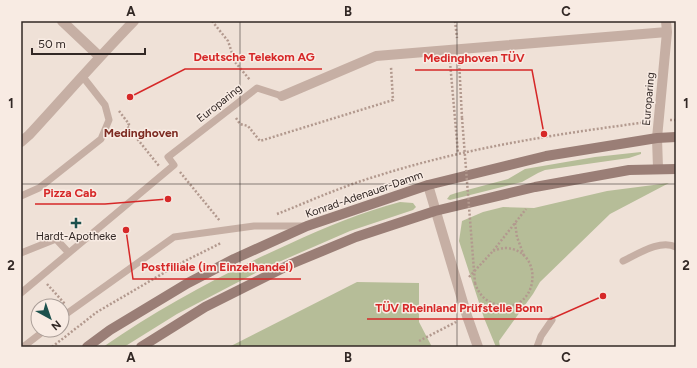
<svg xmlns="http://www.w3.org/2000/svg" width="697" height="368" font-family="Figtree,sans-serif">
	<rect width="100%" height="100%" fill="#efe1d7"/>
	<!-- green -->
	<path fill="#b6bd98" d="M641,152V154L629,158L545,170L538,173L522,182L450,200L447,199L450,195L456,193L508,179L525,169L595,157Z
		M669,183L610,214L540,282L533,294L499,341L500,347H496L484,318L459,241L462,221L483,212L503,207L534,208L607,191Z
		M400,202L413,203L416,207L413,210L350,231L265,268L177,314L124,347H103C161,307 224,273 289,244C325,227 362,212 400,202Z
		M357,282L419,283V322L432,347H229Z"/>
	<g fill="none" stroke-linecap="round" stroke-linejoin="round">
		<!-- path -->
		<path stroke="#b2998e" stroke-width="2.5" stroke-dasharray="2 2" stroke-linecap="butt" d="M212,21L228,41L235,62L250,80
			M455,21L457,38
			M459,60L462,118
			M450,62L458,153
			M119,111L129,124L127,126L159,166
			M236,118L240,124L248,126L260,141L393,100L391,67
			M670,120H676
			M180,172L220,221
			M277,214C310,201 343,186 377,176C465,148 556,134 648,122
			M515,223L517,237L524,256
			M469,277L493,251L526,209
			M475,283C479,295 486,302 498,305C539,315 546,249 505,248C501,248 496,250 493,251
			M47,284L65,304
			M419,341L456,322
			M52,347L97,312L179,264L221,243"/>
		<!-- service -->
		<path stroke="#c6afa4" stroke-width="7" d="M21,196L39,188L101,139L109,120L105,105L83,77
			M21,253L56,239L69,253
			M623,261C638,254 660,239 676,247
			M21,293L174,165L168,157L257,88L282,96
			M62,317L174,237L254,226H304
			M23,347L45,330
			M537,347L541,336L552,320"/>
		<!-- minor -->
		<path stroke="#c6afa4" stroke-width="10" d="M62,21L99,56
			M282,96L376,56L667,32
			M21,142L29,135C64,97 98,58 134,21
			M658,168L657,138L667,32L666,21
			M428,185L467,316L478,347"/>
		<!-- secondary -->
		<path stroke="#9a7e76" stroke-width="10" d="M87,347L110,330L188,283L234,259L307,226L428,185L546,156L657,138L676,137
			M141,347L205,307L291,264L356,237L435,211L535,187L629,170L676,169"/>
		<!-- path-bridge -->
		<path stroke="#b2998e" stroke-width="2.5" stroke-dasharray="2 2" stroke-linecap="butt" d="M462,118L475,283"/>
	</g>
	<!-- grid -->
	<path fill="none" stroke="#322825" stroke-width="1" stroke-opacity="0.55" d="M240,21V347M457,21V347M21,184H676"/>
	<!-- markers -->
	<path fill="#1d514d" stroke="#f8ebe3" stroke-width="1.5" d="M74 217h4v4h4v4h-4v4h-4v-4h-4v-4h4z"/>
	<g text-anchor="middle" stroke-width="3" stroke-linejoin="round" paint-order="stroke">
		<!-- street labels -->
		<g font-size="11" fill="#322825" stroke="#f8ebe3">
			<text transform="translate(648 99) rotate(-85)" y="4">Europaring</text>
			<text transform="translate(219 103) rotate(-38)" y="4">Europaring</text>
			<text transform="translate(364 194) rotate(-19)" y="4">Konrad-Adenauer-Damm</text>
		</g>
		<!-- poi labels -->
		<g font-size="11" fill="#322825" stroke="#f8ebe3">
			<text x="76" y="240">Hardt-Apotheke</text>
		</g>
		<!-- neighbourhood labels -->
		<g font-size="12" font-weight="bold" fill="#7d2b22" stroke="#f8ebe3">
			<text x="141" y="137">Medinghoven</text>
		</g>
	</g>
	<!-- callouts -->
	<path fill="none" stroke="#d62828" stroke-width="1.5" d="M130 97L185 69H322M544 134L532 70H415M168 199L105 204H35M126 230L133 279H301M603 296L551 319H367"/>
	<g fill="#d62828" stroke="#f8ebe3" stroke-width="1.5">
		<circle cx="130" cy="97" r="4"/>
		<circle cx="544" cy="134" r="4"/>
		<circle cx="168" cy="199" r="4"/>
		<circle cx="126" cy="230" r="4"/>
		<circle cx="603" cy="296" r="4"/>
	</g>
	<g font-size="12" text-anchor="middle" font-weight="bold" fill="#d62828" stroke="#f8ebe3" stroke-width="3" stroke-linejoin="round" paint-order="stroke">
		<text x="254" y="61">Deutsche Telekom AG</text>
		<text x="474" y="62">Medinghoven TÜV</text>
		<text x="70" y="197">Pizza Cab</text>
		<text x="217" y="271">Postfiliale (im Einzelhandel)</text>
		<text x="459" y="312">TÜV Rheinland Prüfstelle Bonn</text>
	</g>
	<!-- border -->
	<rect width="697" height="368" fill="none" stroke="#f8ebe3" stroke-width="44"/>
	<!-- north arrow -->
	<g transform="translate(50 318) rotate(140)"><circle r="19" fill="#f8ebe3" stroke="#a99d97"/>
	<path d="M0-3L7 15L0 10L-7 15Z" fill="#1d514d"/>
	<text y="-6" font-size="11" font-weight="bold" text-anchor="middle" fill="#322825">N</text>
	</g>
	<!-- scale -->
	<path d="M32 48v6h113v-6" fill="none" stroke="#322825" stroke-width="2"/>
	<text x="38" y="48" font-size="12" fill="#322825" stroke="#f8ebe3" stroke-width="3" paint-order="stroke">50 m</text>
	<rect x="22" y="22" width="653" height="324" fill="none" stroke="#322825" stroke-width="1.5"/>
	<g font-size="13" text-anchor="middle" font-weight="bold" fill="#322825">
		<text x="131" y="16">A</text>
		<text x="348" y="16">B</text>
		<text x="566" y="16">C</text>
		<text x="11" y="108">1</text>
		<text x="686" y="108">1</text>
		<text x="11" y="270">2</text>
		<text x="686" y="270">2</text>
		<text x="131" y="362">A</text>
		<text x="348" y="362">B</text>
		<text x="566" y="362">C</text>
	</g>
</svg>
